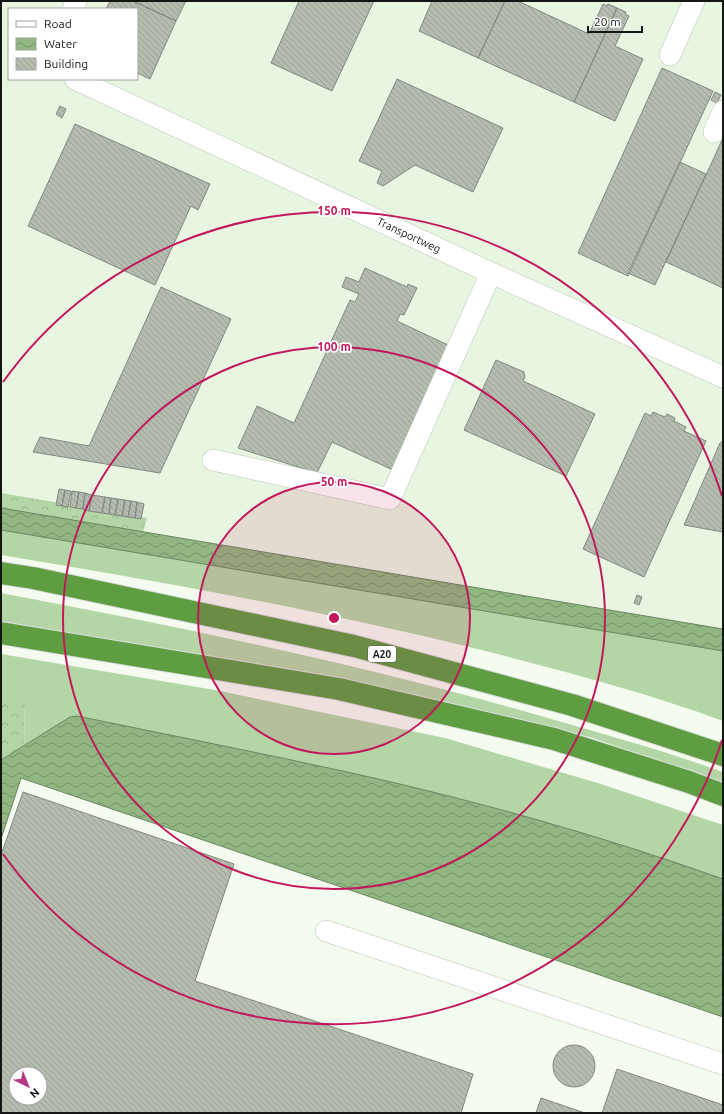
<svg xmlns="http://www.w3.org/2000/svg" width="724" height="1114" font-family="Ubuntu,sans-serif">
	<defs>
		<pattern id="forest-crowns" width="20" height="18" patternUnits="userSpaceOnUse"><rect width="20" height="18" fill="#b4d6a6"/><path d="M2 6a3 3 0 1 1 6 0M12 15a3 3 0 1 1 6 0" fill="none" stroke="#9ab78e"/></pattern>
		<pattern id="water-waves" width="16" height="10" patternUnits="userSpaceOnUse"><rect width="16" height="10" fill="#91b682"/><path d="M0 5q4-4 8 0t8 0" fill="none" stroke="#759369"/></pattern>
		<pattern id="building-back-hatch" width="6" height="6" patternUnits="userSpaceOnUse"><rect width="6" height="6" fill="#b3bcaf"/><path d="M-1 5l2 2M0 0l6 6M5-1l2 2" fill="none" stroke="#99a196"/></pattern>
	</defs>
	<rect width="100%" height="100%" fill="#f3fcef"/>
	<!-- built -->
	<path fill="#e7f5e1" fill-rule="evenodd" d="M1,1H723V644L1,524ZM9,9H137V79H9Z"/>
	<!-- grass -->
	<path fill="#b4d6a6" d="M1,530L723,651V721C653,695 581,676 509,657C341,614 171,583 1,555Z
		M1,593C182,627 363,665 541,716C602,734 663,750 723,772V785L593,738L417,695L1,621Z
		M1,654L215,690L445,738L601,784L723,825V879C602,836 477,801 352,773C261,753 169,735 77,716L70,717L24,746L25,705L1,700Z"/>
	<!-- forest -->
	<path fill="url(#forest-crowns)" d="M1,493L147,518L143,532L1,508Z
		M1,700L25,704L24,746L1,760Z"/>
	<!-- water -->
	<path fill="url(#water-waves)" stroke="#6b8660" d="M1,508L723,629V651L1,530Z
		M77,716C169,735 261,753 352,773C478,801 602,836 723,879V1017L21,778L1,839V760L70,717Z"/>
	<!-- building -->
	<path fill="url(#building-back-hatch)" stroke="#81897e" fill-rule="evenodd" d="M110,1H133L176,21L150,79L137,73V9H106Z
		M133,1H186L176,21Z
		M299,1H374L332,91L271,63Z
		M432,1H505L478,58L419,31Z
		M505,1H518L589,34L603,4L607,6L608,4L617,8L574,102L478,58Z
		M617,8L626,12L625,14L629,16L615,46L643,59L615,121L574,102Z
		M662,68L713,91L628,276L578,253Z
		M397,79L503,128L473,192L415,165L383,186L377,183L382,171L359,161Z
		M715,92L721,95L717,103L711,100Z
		M60,106L66,109L62,118L56,114Z
		M75,124L210,184L198,210L191,206L155,285L28,226Z
		M723,138V288L666,262Z
		M680,162L706,174L655,285L628,273Z
		M365,268L407,287L408,284L417,288L404,315L400,314L397,321L450,346L393,470L332,442L317,473L238,448L257,406L294,423L350,300L355,302L359,294L342,287L346,277L359,282Z
		M161,287L231,319L160,473L33,452L40,437L89,446Z
		M496,360L524,372L525,377L523,381L595,414L566,476L464,430Z
		M653,412L665,417L667,414L675,418L674,421L686,427L684,431L706,441L644,577L583,549L645,413L651,416Z
		M723,441V532L684,525L720,443Z
		M59,489L65,490L62,506L56,505Z
		M65,490L71,491L68,507L62,506Z
		M72,491L79,492L76,508L70,507Z
		M79,492L85,493L83,509L76,508Z
		M85,493L92,495L89,511L83,509Z
		M92,495L105,497L102,513L89,511Z
		M105,497L111,498L109,514L102,513Z
		M111,498L118,499L115,515L109,514Z
		M118,499L125,500L122,516L115,515Z
		M125,500L131,501L128,517L122,516Z
		M131,501L137,502L135,518L128,517Z
		M137,502L144,504L141,519L135,518Z
		M637,595L642,597L639,605L634,603Z
		M23,792L234,864L195,981L473,1074L461,1113H1V855ZM16,1074H40V1098H16Z
		M553 1066a21 21 0 1 1 42 0a21 21 0 1 1-42 0Z
		M617,1069L723,1105V1113H602Z
		M541,1098L585,1113H536Z"/>
	<g fill="none" stroke-linecap="round" stroke-linejoin="round">
		<!-- minor casing -->
		<g stroke="#bcc5b8" stroke-width="22">
			<path id="minor" d="M73,9L76,1
				M670,55L694,1
				M75,79L491,273L723,377
				M714,132L723,111
				M213,460L390,499L491,273
				M326,931L723,1064"/>
		</g>
		<!-- highway casing -->
		<g stroke="#dedede" stroke-width="24">
			<path id="highway" d="M1,573L33,578L354,646L572,705L723,755
				M1,633L339,689L554,739L689,782L723,795"/>
		</g>
		<!-- minor -->
		<use href="#minor" stroke="#fff" stroke-width="21"/>
		<!-- highway -->
		<use href="#highway" stroke="#5e9d41" stroke-width="22"/>
	</g>
	<!-- distance rings -->
	<circle cx="334" cy="618" r="136" fill="#c2185b" fill-opacity=".12"/>
	<g fill="none" stroke="#c2185b" stroke-width="2">
		<circle cx="334" cy="618" r="136"/>
		<circle cx="334" cy="618" r="271"/>
		<path d="M722 740A407 407 0 0 1 3 854M3 382A407 407 0 0 1 722 496"/>
	</g>
	<g text-anchor="middle" stroke-width="3.5" stroke-linejoin="round" paint-order="stroke">
		<!-- shield labels -->
		<rect fill="#fff" stroke="#5a5c59" stroke-width="1" x="368" y="646" width="28" height="16" rx="3"/>
		<g font-size="10" font-weight="bold" fill="#131612">
			<text x="382" y="658">A20</text>
		</g>
		<!-- street labels -->
		<g font-size="11" fill="#131612" stroke="#fff">
			<text transform="translate(409 235) rotate(25)" y="4">Transportweg</text>
		</g>
	</g>
	<circle cx="334" cy="618" r="6" fill="#c2185b" stroke="#fff" stroke-width="2"/>
	<g font-size="12" text-anchor="middle" font-weight="bold" fill="#c2185b" stroke="#fff" stroke-width="3.5" stroke-linejoin="round" paint-order="stroke">
		<text x="334" y="215">150 m</text>
		<text x="334" y="351">100 m</text>
		<text x="334" y="486">50 m</text>
	</g>
	<!-- border -->
	<rect width="724" height="1114" fill="none" stroke="#131612" stroke-width="4"/>
	<!-- legend -->
	<rect x="8" y="8" width="130" height="72" fill="#ffffff" stroke="#a1a2a0"/>
	<rect x="16" y="21" width="20" height="6" fill="#ffffff" stroke="#a1a2a0"/>
	<text x="44" y="28" font-size="12" fill="#131612">Road</text>
	<rect x="16" y="38" width="20" height="12" fill="url(#water-waves)" stroke="#a1a2a0"/>
	<text x="44" y="48" font-size="12" fill="#131612">Water</text>
	<rect x="16" y="58" width="20" height="12" fill="url(#building-back-hatch)" stroke="#a1a2a0"/>
	<text x="44" y="68" font-size="12" fill="#131612">Building</text>
	<!-- north arrow -->
	<g transform="translate(28 1086) rotate(137)"><circle r="19" fill="#ffffff" stroke="#a1a2a0"/>
	<path d="M0-3L7 15L0 10L-7 15Z" fill="#b63886"/>
	<text y="-6" font-size="11" font-weight="bold" text-anchor="middle" fill="#131612">N</text>
	</g>
	<!-- scale -->
	<path d="M588 26v6h54v-6" fill="none" stroke="#131612" stroke-width="2"/>
	<text x="594" y="26" font-size="12" fill="#131612" stroke="#ffffff" stroke-width="3" paint-order="stroke">20 m</text>
</svg>
